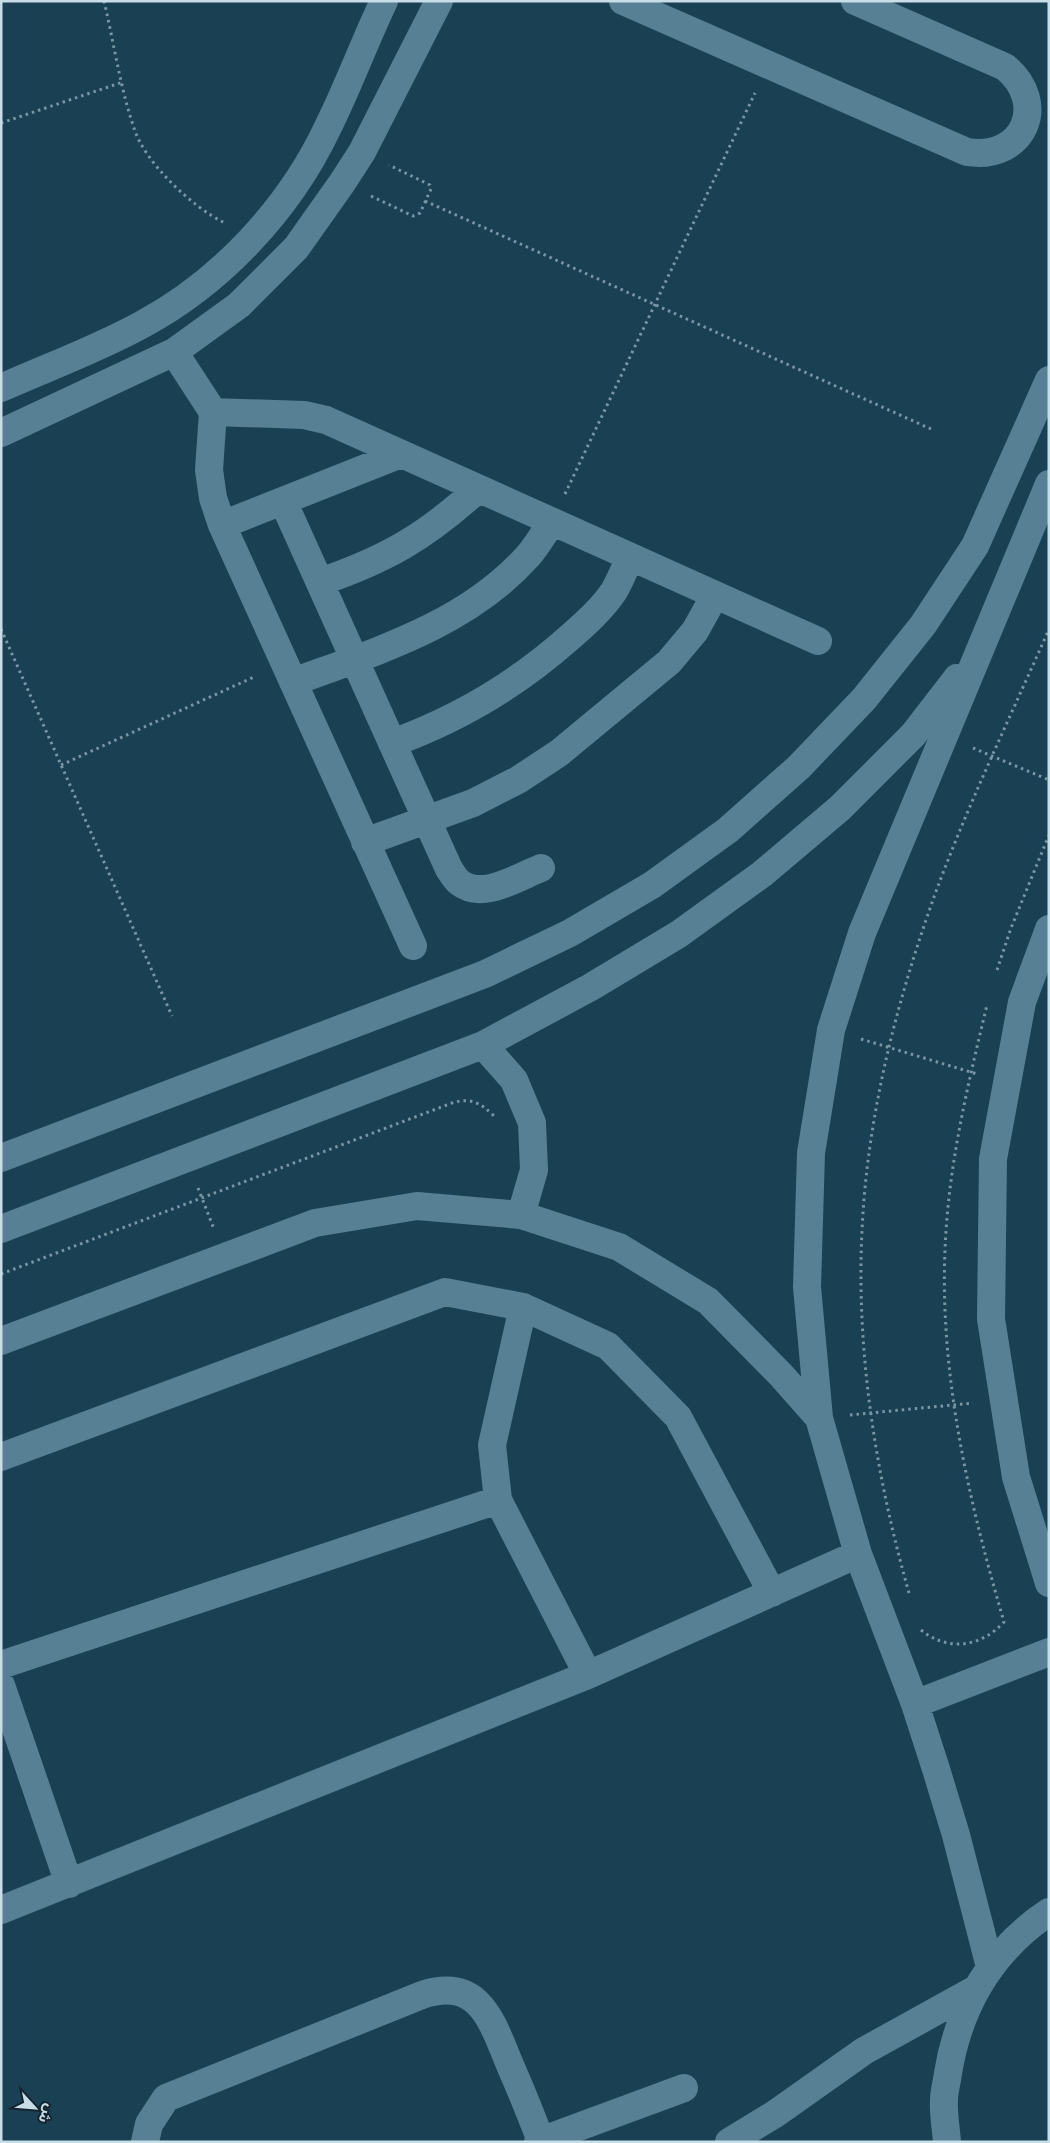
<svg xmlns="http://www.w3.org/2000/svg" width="1050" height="2143" font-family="Inter,'Noto Sans Arabic',sans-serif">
	<rect width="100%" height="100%" fill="#194153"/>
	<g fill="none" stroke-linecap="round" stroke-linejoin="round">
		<!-- path -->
		<path stroke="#7996a5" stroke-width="3" stroke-dasharray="2.5 4" stroke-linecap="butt" d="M104,1C114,43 120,87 134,128C144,162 193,208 225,223
			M1,123L123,82
			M371,196L413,216L420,213L431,189L430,185L389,165
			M425,201L931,429
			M565,494L755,93
			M1,629L172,1016
			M973,748L1049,780
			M61,765L256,676
			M997,970L1011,928L1049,835
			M861,1039L977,1074
			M198,1188L214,1229
			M1,1274L452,1103C470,1097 481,1103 494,1116
			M850,1415L973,1403
			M909,1593C876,1476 856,1353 862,1231C867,1117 896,1004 934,897C967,806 1010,718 1049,629
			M921,1630C948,1652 981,1647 1004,1622C967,1495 937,1364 946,1231C951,1154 969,1080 987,1005"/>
		<!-- minor -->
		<path stroke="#588094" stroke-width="28" d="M623,1L967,152C1024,161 1049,103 1005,67L855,1
			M174,352L213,412L209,470L213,498L222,525L413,946
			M1,388C48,367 98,349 143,324C221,282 289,209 327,129C348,87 364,43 384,1
			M213,412L304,415L326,420L818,641
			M1,433L174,352L239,305L296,248L342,183L362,152L439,1
			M283,501L449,869C452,873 455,879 459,882C482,901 518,877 541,868
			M222,525L401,454
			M320,582C387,559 425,537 478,489
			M293,682C377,651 466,625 528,556C537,546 544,533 552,522
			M392,743C459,719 516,685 569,638C585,624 602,609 614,591C620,581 625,568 630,557
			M365,842L473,803L518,780L559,753L669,662L695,631L715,595
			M1049,929L1022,1002L993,1159L991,1319L1016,1477L1049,1583
			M483,1045L514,1080L532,1123L534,1170L521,1215
			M1,1158L485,974L570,933L652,885L728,830L799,767L864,699L923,625L975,546L1049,380
			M1,1229L483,1045L591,987L679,934L762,874L840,808L913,735L957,678
			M523,1307L492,1445L498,1500L588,1675
			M1,1341L315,1223L417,1206L521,1215L619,1247L708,1301L781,1375L819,1418
			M1,1457L445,1292L523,1307L608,1346L678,1417L772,1593
			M1,1665L498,1500
			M1,1685L69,1884
			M915,1704L1049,1652
			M1,1910L588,1675L858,1554
			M990,1967L956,1835L936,1769L915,1704L858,1554L819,1418L807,1287L811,1153L831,1030L862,933L1049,484
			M145,2142L149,2124L166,2098L422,1995C480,1976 492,2022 510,2065C521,2090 531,2115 541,2141
			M538,2142L684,2088
			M729,2142L775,2114L864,2051L976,1989
			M947,2142C946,2128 943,2113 944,2100C944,2091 947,2082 948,2073C959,2006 992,1950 1049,1912"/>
	</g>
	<!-- border -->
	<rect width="1050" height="2143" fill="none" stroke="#c8dde8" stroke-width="5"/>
	<!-- north arrow -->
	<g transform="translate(35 2108) rotate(116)" stroke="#15252e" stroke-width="4" paint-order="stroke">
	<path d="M0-4L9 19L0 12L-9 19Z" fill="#c8dde8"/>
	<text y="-8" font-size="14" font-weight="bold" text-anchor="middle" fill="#c8dde8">ش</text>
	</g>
</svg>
